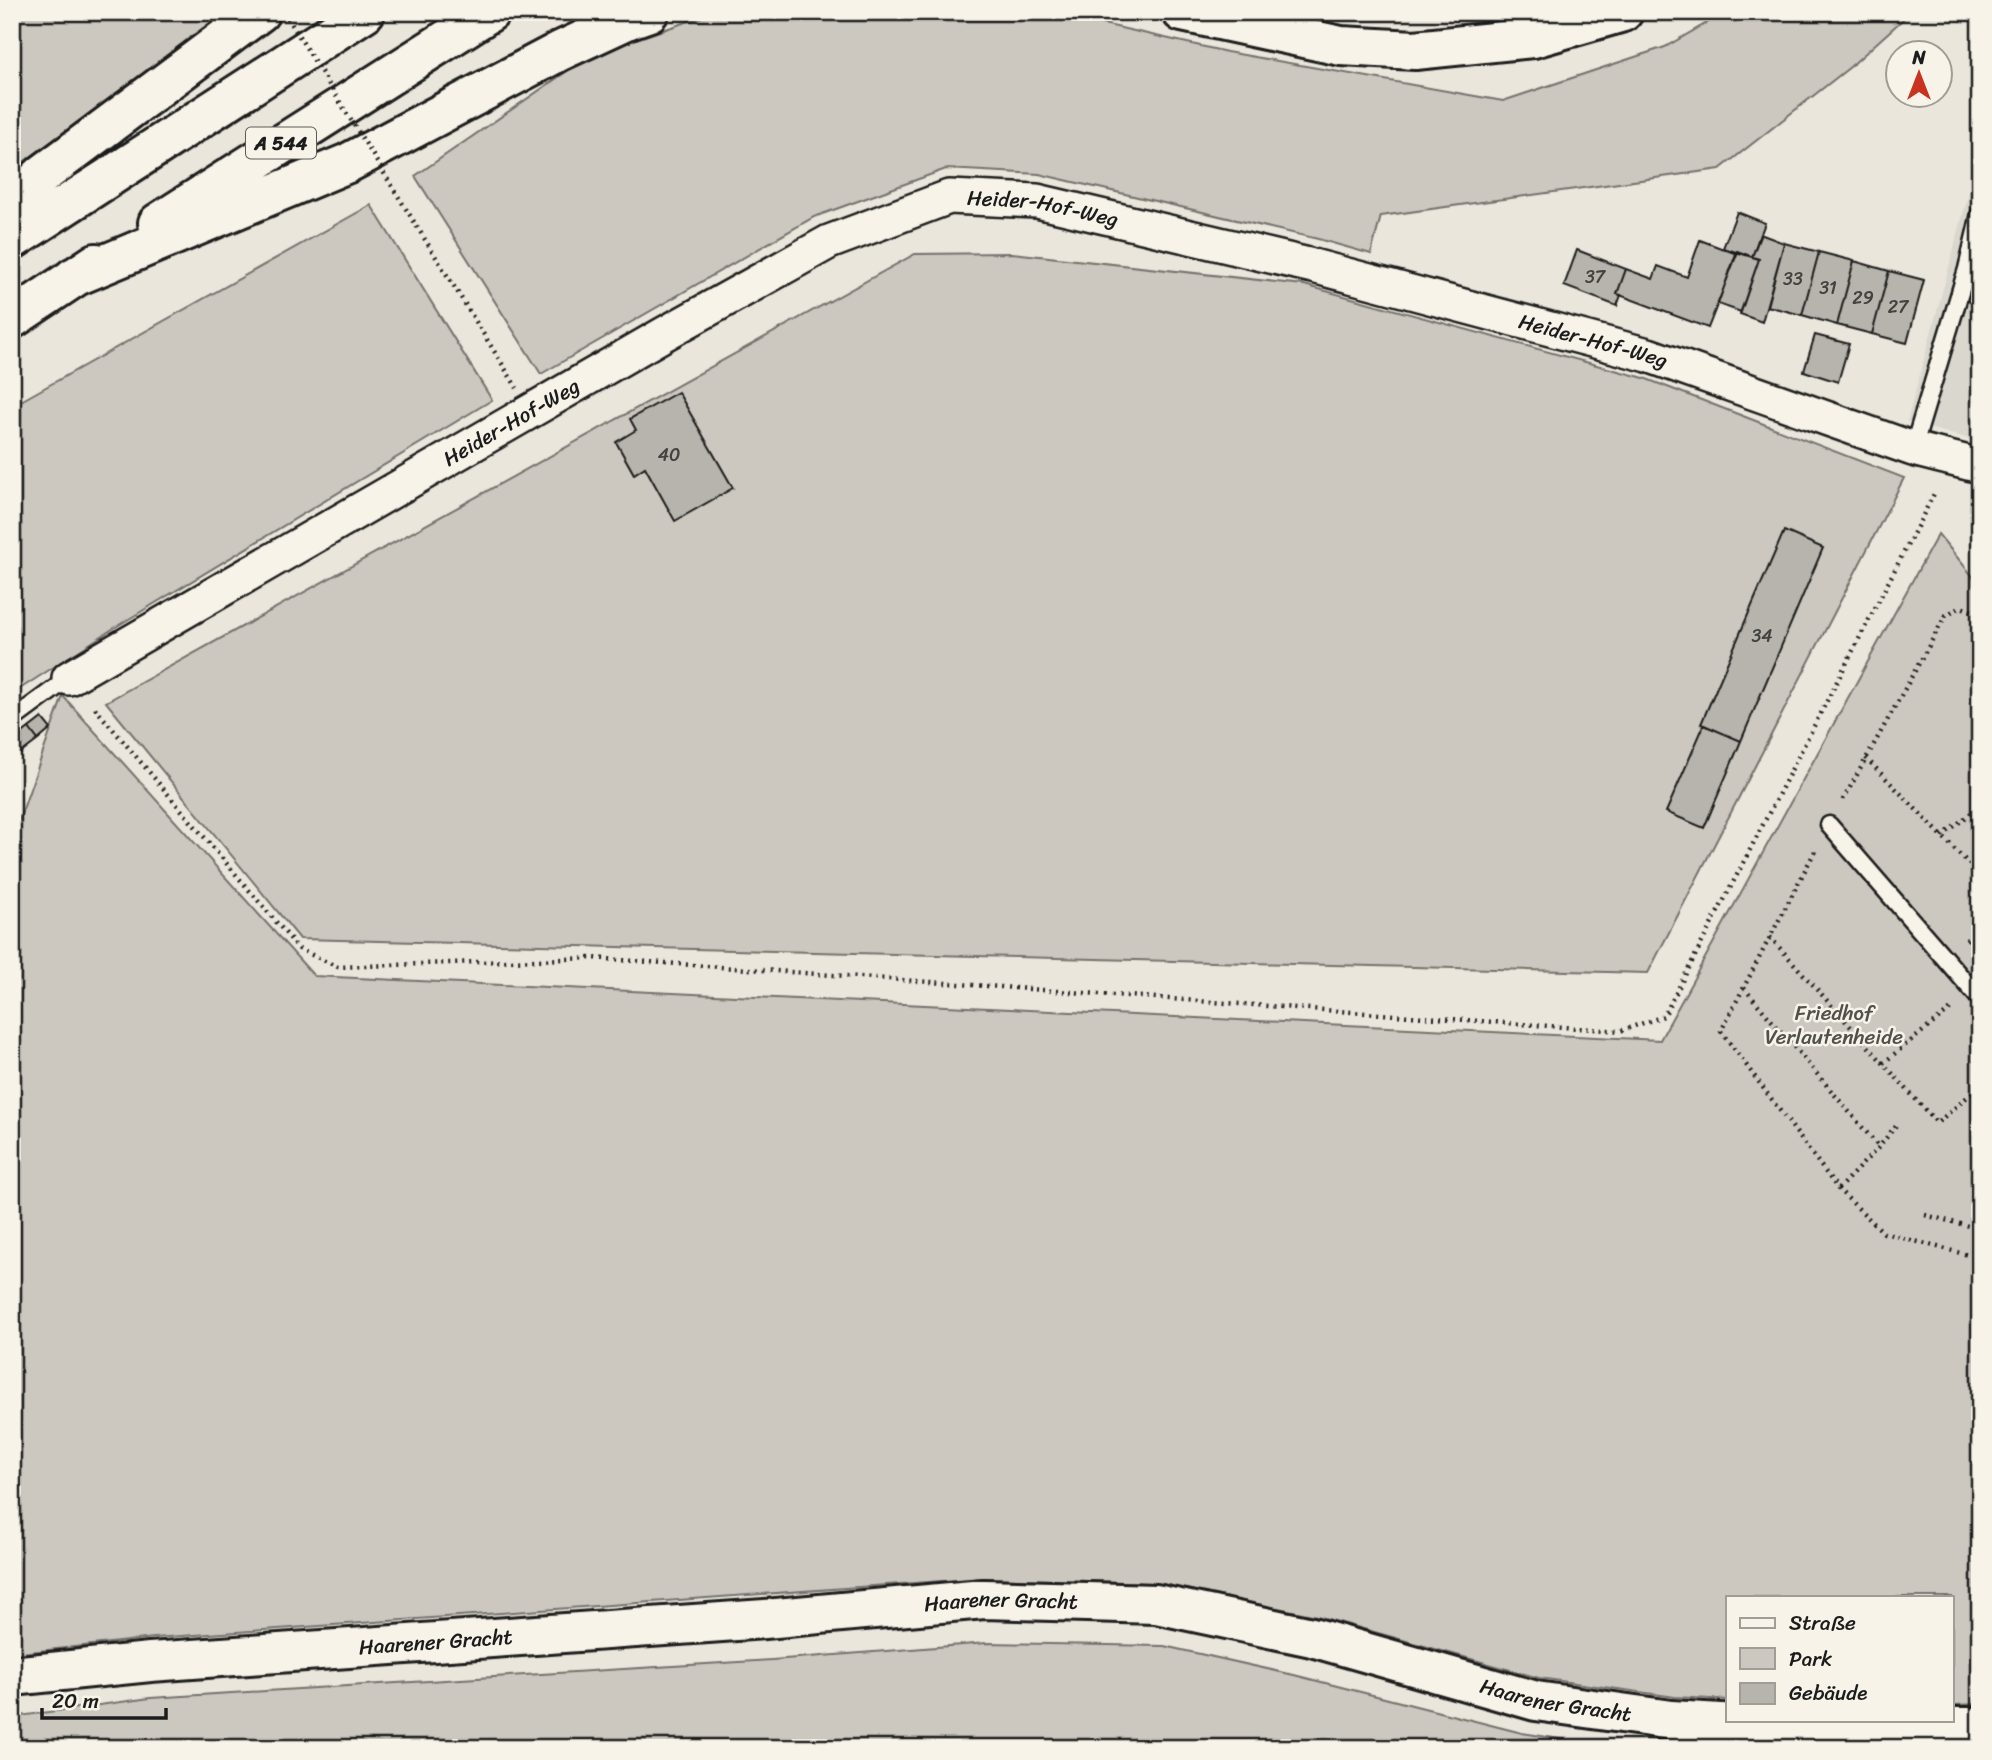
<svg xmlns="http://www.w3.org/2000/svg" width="1992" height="1760" font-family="Sriracha,sans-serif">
	<rect width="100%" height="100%" fill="#eae6dc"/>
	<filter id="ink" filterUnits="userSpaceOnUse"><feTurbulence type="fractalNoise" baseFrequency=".0143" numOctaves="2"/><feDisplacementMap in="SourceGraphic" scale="14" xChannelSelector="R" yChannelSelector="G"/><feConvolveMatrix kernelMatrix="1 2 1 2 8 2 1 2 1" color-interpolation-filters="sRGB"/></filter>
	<g filter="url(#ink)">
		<!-- built -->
		<path fill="#dad7ce" d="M1980,152V442L1907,422Z"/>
		<!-- green -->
		<path fill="#ccc8c0" stroke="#74726e" stroke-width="2" d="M12,12H233L12,170Z
			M716,12H1050L1227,52L1503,101L1665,47L1726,12H1911L1850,67L1720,169L1381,216L1371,254L1318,239L1039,174L946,169L814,217L541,374L415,176L592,54Z
			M371,205L492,400L114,628L12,694V406Z
			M1012,253L1304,285L1644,378L1904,478L1648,973L300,939L106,702L915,254Z
			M1938,534L1980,585V1704L1952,1705V1597H1728V1700L1675,1697L1539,1678L1317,1616L1155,1583L984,1578L154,1638L12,1654V840L63,696L314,976L1660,1040Z
			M987,1643L1164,1646L1294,1675L1522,1733L1618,1748H12V1717L150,1698L772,1660Z"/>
		<!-- building -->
		<path fill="#b6b4ac" stroke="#1c1c1c" stroke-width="2" d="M1737,212L1765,223L1752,257L1723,248Z
			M1980,230V305L1961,299Z
			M1760,234L1784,243L1762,322L1740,314L1759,259L1752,257Z
			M1700,240L1737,254L1708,328L1617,294L1626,269L1653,279L1658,266L1687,277Z
			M1784,243L1819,252L1802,315L1767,306Z
			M1577,250L1626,269L1617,294L1621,295L1617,306L1564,286Z
			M1737,251L1759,259L1741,312L1718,304Z
			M1819,252L1854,261L1837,325L1802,315Z
			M1854,261L1889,271L1872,334L1837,325Z
			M1889,271L1924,280L1907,343L1872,334Z
			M1815,335L1849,344L1838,382L1804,371Z
			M678,392L733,488L675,521L645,467L634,474L616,442L636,430L630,419Z
			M1784,531L1823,548L1741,741L1701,724Z
			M42,718L51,729L38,740L29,728Z
			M1704,725L1741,741L1704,828L1666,812Z
			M29,728L38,740L13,759L12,741Z"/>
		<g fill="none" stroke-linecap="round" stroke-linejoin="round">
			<!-- service casing -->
			<g stroke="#1c1c1c" stroke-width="21">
				<path id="service" d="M1913,449L1967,269L1980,214
					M12,720L69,678
					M1829,825L1980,999"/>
			</g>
			<!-- minor casing -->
			<g stroke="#1c1c1c" stroke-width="38">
				<g id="minor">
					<path id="s1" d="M69,678L664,334L829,242L949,197L1037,201L1313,266L1648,355L1913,449L1980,466"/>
				</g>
			</g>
			<!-- secondary casing -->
			<g stroke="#1c1c1c" stroke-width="44">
				<g id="secondary">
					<path id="s2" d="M12,1676L150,1662L765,1619L984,1599L1156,1604L1312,1637L1536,1701L1671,1720L1789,1727H1980"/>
				</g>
			</g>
			<!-- motorway casing -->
			<g stroke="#1c1c1c" stroke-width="44">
				<path id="motorway" d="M1182,12L1341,46L1415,50L1533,38L1623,12
					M12,204L43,174L260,12
					M158,223L490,12
					M12,240L365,12
					M74,277L348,163L560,51L629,19L649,12
					M12,319L96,263"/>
			</g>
			<!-- path -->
			<path stroke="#1c1c1c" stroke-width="4.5" stroke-dasharray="2 5" stroke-linecap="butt" d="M95,708L299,949L338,967L593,958L1620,1031L1664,1016L1935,492
				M1866,758L1980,875
				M1843,800L1946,615L1961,607L1980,614
				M1942,836L1980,806
				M1815,851L1721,1031L1838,1189L1884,1233L1980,1258
				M1770,937L1937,1123L1980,1086
				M1966,940L1980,930
				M1744,988L1879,1147
				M1883,1063L1951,1009
				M1838,1189L1879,1147L1897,1124
				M1925,1215L1980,1229"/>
			<!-- service -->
			<use href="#service" stroke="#f7f3e8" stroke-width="16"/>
			<!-- minor -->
			<use href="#minor" stroke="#f7f3e8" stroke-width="33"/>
			<!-- secondary -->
			<use href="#secondary" stroke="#f7f3e8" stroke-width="38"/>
			<!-- motorway -->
			<use href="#motorway" stroke="#f7f3e8" stroke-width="38"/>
			<!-- path-bridge -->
			<path stroke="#1c1c1c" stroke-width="4.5" stroke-dasharray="2 5" stroke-linecap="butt" d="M284,12L517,388"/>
		</g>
	</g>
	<g text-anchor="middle" stroke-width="5" stroke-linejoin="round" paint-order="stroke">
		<!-- number labels -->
		<g font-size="18" fill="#424240">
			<text x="1595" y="283">37</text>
			<text x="1793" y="285">33</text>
			<text x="1828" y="294">31</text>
			<text x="1863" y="304">29</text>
			<text x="1898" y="313">27</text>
			<text x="669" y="461">40</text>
			<text x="1762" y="642">34</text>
		</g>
		<!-- shield labels -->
		<rect fill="#f7f3e8" stroke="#5e5c59" stroke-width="2" x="246" y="127.5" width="70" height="31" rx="5"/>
		<g font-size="19" font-weight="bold" fill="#1c1c1c">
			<text x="281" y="150">A 544</text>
		</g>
		<!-- street labels -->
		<g font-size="21" fill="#1c1c1c" stroke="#f7f3e8">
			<text dy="7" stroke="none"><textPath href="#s1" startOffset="1099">Heider-Hof-Weg</textPath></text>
			<text dy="7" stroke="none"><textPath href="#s1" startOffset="1666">Heider-Hof-Weg</textPath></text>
			<text dy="7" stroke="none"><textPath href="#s1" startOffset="511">Heider-Hof-Weg</textPath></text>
			<text dy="7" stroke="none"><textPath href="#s2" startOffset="992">Haarener Gracht</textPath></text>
			<text dy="7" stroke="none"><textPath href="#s2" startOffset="425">Haarener Gracht</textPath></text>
			<text dy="7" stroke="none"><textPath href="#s2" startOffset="1559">Haarener Gracht</textPath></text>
		</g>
		<!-- park labels -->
		<g font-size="21" fill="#51504d" stroke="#f7f3e8">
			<text x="1834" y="1020">Friedhof<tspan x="1834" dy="24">Verlautenheide</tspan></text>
		</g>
	</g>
	<!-- margin -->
	<rect width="1992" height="1760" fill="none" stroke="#f7f3e8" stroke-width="42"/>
	<rect x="21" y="21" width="1950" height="1718" fill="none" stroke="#1c1c1c" stroke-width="2.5" filter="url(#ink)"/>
	<!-- legend -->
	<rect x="1726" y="1596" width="228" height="126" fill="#f7f3e8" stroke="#9f9d96" stroke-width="2"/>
	<rect x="1740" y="1618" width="35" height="10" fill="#f7f3e8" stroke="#9f9d96" stroke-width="2"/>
	<text x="1789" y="1630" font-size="21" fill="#1c1c1c">Straße</text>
	<rect x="1740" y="1648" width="35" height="21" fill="#ccc8c0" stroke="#9f9d96" stroke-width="2"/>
	<text x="1789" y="1666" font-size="21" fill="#1c1c1c">Park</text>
	<rect x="1740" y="1683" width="35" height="21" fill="#b6b4ac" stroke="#9f9d96" stroke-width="2"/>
	<text x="1789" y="1700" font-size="21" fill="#1c1c1c">Gebäude</text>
	<!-- north arrow -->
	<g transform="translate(1919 74)"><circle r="33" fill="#f7f3e8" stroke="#9f9d96" stroke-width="2"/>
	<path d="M0-5L12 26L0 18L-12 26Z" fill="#c8321e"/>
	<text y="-10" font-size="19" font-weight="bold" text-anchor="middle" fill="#1c1c1c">N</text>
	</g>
	<!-- scale -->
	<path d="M42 1708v10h124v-10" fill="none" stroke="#1c1c1c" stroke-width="3.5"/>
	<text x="52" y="1708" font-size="21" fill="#1c1c1c" stroke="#f7f3e8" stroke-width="5" paint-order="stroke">20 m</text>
</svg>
